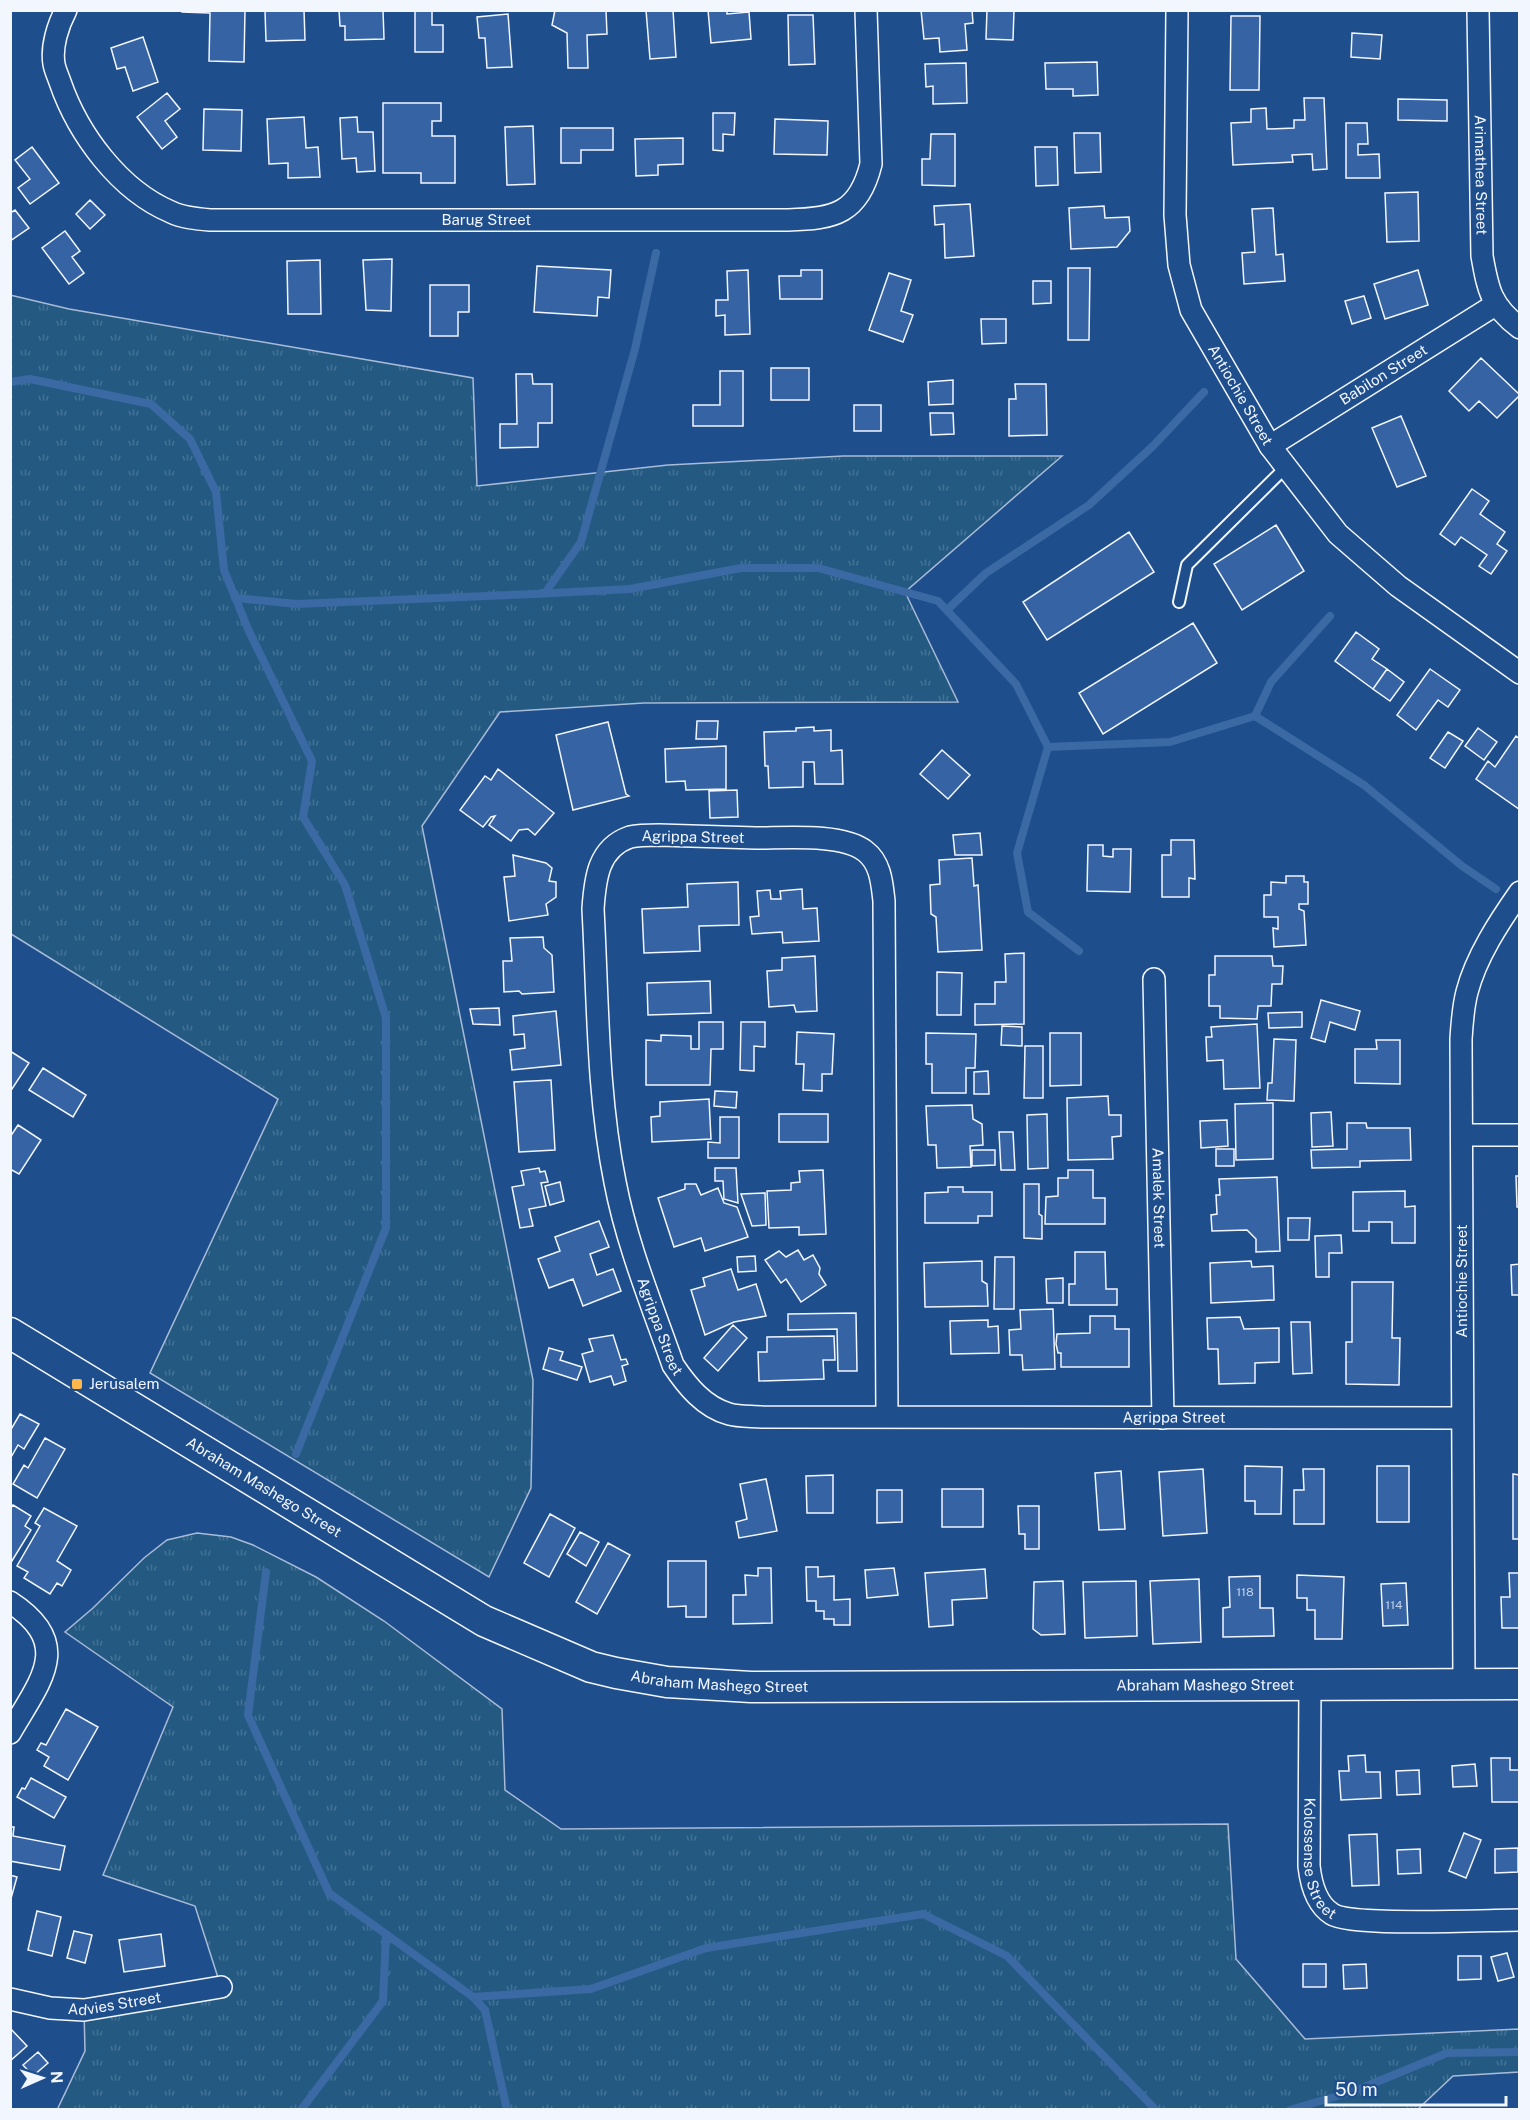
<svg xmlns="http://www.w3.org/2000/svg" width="1530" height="2120" font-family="'Public Sans',sans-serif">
	<defs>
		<pattern id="grass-tufts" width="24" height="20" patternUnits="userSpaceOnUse" patternTransform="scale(1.5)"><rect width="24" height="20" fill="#245a82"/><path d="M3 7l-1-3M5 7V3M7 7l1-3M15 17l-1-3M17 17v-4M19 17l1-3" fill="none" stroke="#447295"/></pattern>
	</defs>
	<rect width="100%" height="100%" fill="#1f4e8c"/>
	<!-- grass -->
	<path fill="url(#grass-tufts)" stroke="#a8bbd7" stroke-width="1.5" d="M10,295L69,309L473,378L477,486L668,465L843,456H1062L905,592L958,702L644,703L500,712L422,826L533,1380L531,1488L489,1577L150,1373L278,1099L11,934Z
		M197,1533L231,1537L253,1545L316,1577L384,1621L502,1709L505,1790L561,1829L1228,1824L1236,1959L1305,2039L1519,2029V2072L1453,2076L1418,2109L57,2110L85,2051L84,2010L221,1987L195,1906L103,1875L173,1707L65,1632L93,1608L144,1558L167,1540Z"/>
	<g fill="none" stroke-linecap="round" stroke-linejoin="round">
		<!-- stream -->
		<path stroke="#3b69a3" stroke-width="8" d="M10,382L30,379L151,404L190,439L216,492L224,570L248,629L312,761L303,817L345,885L386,1018V1228L296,1454
			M541,593H545L581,542L635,349L656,253
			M235,598L297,604L534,594L630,589L741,568H818L938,601L1016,684L1048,747L1017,853L1028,912L1079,951
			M947,610L986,573L1089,505L1153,446L1204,392
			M1255,716L1364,785L1462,866L1496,889
			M1048,747L1170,742L1255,716L1271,682L1330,616
			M266,1572L248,1715L329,1893L473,1997L591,1989L706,1948L923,1914L1007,1956L1156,2110
			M473,1997L485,2010L507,2110
			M301,2110L383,2001L386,1934
			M1290,2110L1357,2090L1447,2053L1520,2052"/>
	</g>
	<!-- building -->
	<path fill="#3563a3" stroke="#f2f6ff" stroke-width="1.5" d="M182,10H245L244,62L209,61L210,13L182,12Z
		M304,10L305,40L266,41L265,11Z
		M339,10H383L384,39L345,40V26H340Z
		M415,10H432V25H443V52H415Z
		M555,10H606L607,34L587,35L588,68H568L567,33L552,25Z
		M646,10H673L676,57L650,59Z
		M708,10H727V14L749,12L751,39L711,43Z
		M921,10H972L973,23L965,24L967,50L940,52L939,38L924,39Z
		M987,10H1014L1013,40L986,39Z
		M508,14L512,67L487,68L485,38H479L477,17Z
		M788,15H813L815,64L789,65Z
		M1231,16H1260L1259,90H1230Z
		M1352,33L1382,35L1380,59L1351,57Z
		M143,37L158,82L133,91L125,67L117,69L111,48Z
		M1097,62L1098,95L1073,96V89H1046L1045,63Z
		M966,63L967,103L933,104V86L926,87L925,64Z
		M167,93L180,109L165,121L177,137L162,149L137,117Z
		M1304,98H1324L1327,169L1313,170L1312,154L1292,155L1293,162L1233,165L1231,123L1251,122V109L1266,108L1267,129L1294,128V120H1305Z
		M1398,99L1447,100V121L1398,120Z
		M383,103H441V121H432V136H455V183H421V173H383Z
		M204,109L242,110L241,151L203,150Z
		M713,113H735L734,135L723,134V151L713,150Z
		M304,117L306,148L318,147L320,177L288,178V163L269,164L267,119Z
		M357,117L358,132H373L375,171L357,172L356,158L342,159L340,118Z
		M775,119L828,121L827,155L774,154Z
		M1346,123H1367L1368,144H1358V155L1379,154L1380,178H1346Z
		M533,126L535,184L507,185L505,127Z
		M561,128H613V150H581V163H561Z
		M1074,133H1100L1101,172L1075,173Z
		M931,134H955V186L922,185V159H930Z
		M683,138V164L658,165V175L636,176L635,139Z
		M32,147L59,183L30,204L18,188L30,179L15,160Z
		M1035,147H1057L1058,185L1036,186Z
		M1418,192L1419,241L1387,242L1385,193Z
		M90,200L105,215L90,229L76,214Z
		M970,204L974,256L945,258L944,224L935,225L934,206Z
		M1104,206L1105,218L1129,217L1130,231L1117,247L1071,249L1069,208Z
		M1273,208L1276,255L1283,254L1285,281L1244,284L1242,253L1255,252L1252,209Z
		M15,210L29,228L10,241V213Z
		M65,231L80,251L72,257L84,273L69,284L42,248Z
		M392,259L391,311L366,310L363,260Z
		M320,260L321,314H288L287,261Z
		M537,266L611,270L609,298L598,297L597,316L534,312Z
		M1068,268H1090L1089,340H1068Z
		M748,270L750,334L725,335V315L716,316V300H728L727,271Z
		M801,270H822V299H780L779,276H801Z
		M1418,270L1428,305L1385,319L1374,284Z
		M889,273L911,280L901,311L913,315L903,342L869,330Z
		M1033,281H1051V303L1033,304Z
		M430,285H469V312H458V336H430Z
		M1364,296L1371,318L1352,324L1345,301Z
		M981,319H1006V343L982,344Z
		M1481,358L1520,395L1497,418L1479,401L1469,411L1449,391Z
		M771,368H809V400H771Z
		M720,371H743V426H693V405H720Z
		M516,374H532L533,384H552V423H538V447L500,448V424H517Z
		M953,380V404L929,405L928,382Z
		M1015,384H1046L1047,435L1009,436V399H1016Z
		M854,405H881V431H854Z
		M930,413H953L954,434L931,435Z
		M1401,416L1426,476L1397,487L1372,428Z
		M1472,489L1489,501L1480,514L1505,532L1497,544L1507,551L1491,574L1479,566L1487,555L1461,537L1455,545L1440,534Z
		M1276,525L1304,571L1242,610L1214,564Z
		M1129,532L1154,572L1047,640L1023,602Z
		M1193,623L1217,663L1103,734L1079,693Z
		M1356,632L1379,649L1372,659L1387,669L1373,689L1335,661Z
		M1387,669L1404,682L1390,701L1373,689Z
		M1430,669L1460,690L1448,707L1438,700L1416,730L1397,715Z
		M697,721H718L717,739H696Z
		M608,722L626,794L629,796L573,810L556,735Z
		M814,727V731L831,730V751L842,750L843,784H815L814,762H803V787L769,788L768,766H765L764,732L796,731V728Z
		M1478,728L1497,742L1484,760L1465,746Z
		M1448,732L1463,741L1445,768L1430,758Z
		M1516,736L1520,739L1519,809L1476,779L1488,761L1495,767Z
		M726,746V789L686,790L685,781L666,782L665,749Z
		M942,750L970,775L948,799L920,774Z
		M498,769L554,813L535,835L528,829L519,830L511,841L489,825L495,816L491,817L483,827L460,810L485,776L491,780Z
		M737,790L738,817L710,818L709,791Z
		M980,833L982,855H955L953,835Z
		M1171,840H1194L1195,879L1189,878V897H1162V855H1171Z
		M1088,845H1103V856L1113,857V849H1131L1130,892L1087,891Z
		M513,855L546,863L552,868L549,881L556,882V897L546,904L548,915L509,921L504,877L515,876Z
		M972,858L974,886L978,885L982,950L938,952L936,917L931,914L930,885L940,884L939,860Z
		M1286,876H1304V882H1308V904H1299V909L1304,911L1306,945L1274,947L1273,928L1278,929V917H1264V895H1271V882L1286,883Z
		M738,882L739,925L699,926L700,951L644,953L642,909L688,907L687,884Z
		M802,889L803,909L817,908L819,941L783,943L782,932L752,934L750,917L759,916L757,891L770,890L771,899H781L780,891Z
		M543,937L544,948L552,955L554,992L522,994L519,991L504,992L503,961H512L510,938Z
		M1024,953V1024L975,1025V1004H995V982H1006L1005,954Z
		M815,956L817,1011L796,1012L794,1005L769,1007L767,971L782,970V958Z
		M1215,956H1272L1273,966H1283L1282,984H1272L1271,1006H1258L1257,1019L1220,1018V1006H1209V975H1215Z
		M937,972L962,973L961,1015H937Z
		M710,981L711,1013L648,1015L647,983Z
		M1321,1000L1360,1011L1355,1030L1330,1022L1325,1042L1311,1038Z
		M499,1008L500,1025L473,1024L470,1009Z
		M556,1011L561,1065L512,1070L510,1050L525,1048L524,1034L514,1035L513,1016Z
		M1302,1012V1027L1269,1028L1268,1013Z
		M699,1022H723V1049H711L710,1085H646V1040L661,1041V1035L691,1036V1049H699Z
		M741,1022H765V1047L754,1046V1071L740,1070Z
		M1257,1024L1260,1088L1224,1089L1223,1060L1207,1061L1206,1037H1212L1211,1027Z
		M1002,1026L1022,1027V1046L1001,1045Z
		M797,1032L834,1034L832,1074H822V1091L803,1090L804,1064H796Z
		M926,1033L976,1034L975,1068H966V1093H932V1064H926Z
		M1050,1033H1081V1085L1050,1086Z
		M1274,1039L1296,1040L1294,1101L1267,1100L1268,1083H1272Z
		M1376,1040H1400V1084L1355,1083V1049H1377Z
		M1025,1046H1043V1098H1024Z
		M10,1051L29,1063L10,1092Z
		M43,1068L86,1095L73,1117L29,1090Z
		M988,1071L989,1094H974V1072Z
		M551,1080L555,1150L519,1152L514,1082Z
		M715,1091L737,1092L736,1108L714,1106Z
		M1108,1096L1109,1115H1121V1136L1112,1137L1113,1159L1068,1160L1067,1098Z
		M709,1099L711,1139L652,1142L651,1117L660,1116V1102Z
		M1273,1103V1159L1236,1160L1235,1104Z
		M972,1105L973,1119L982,1124L983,1145L970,1146L971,1167L937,1168L936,1145H928L926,1106Z
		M1331,1112L1333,1146L1312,1147L1311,1113Z
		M779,1114H828V1142H779Z
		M1047,1114L1048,1168L1028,1169L1027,1115Z
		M720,1117H739V1158H708V1142L720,1143Z
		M1227,1120L1228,1146L1201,1148L1200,1121Z
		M1347,1123H1366L1367,1128H1410L1411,1160L1360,1161V1167L1312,1168L1311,1150L1347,1149Z
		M18,1125L41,1140L19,1174L10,1169V1137Z
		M999,1132H1013L1015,1170H1001Z
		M1216,1149H1234V1166H1216Z
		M972,1150H995V1165L972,1166Z
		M539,1168L540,1172L545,1171L548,1182L541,1183L546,1206L529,1209L533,1226L520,1228L512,1187L524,1185L521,1171Z
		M715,1168H736L738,1203L724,1199L723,1181H715Z
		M823,1170L826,1234L799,1235V1227L769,1228L767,1191L791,1190V1183L800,1182L799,1171Z
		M1068,1170H1093V1198H1105V1224H1045L1046,1197L1058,1196V1178H1068Z
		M1516,1176H1520V1207H1517Z
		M1277,1177L1280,1251L1256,1252V1239L1247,1230L1212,1231L1211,1215L1217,1214L1216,1195H1220L1219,1179Z
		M560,1182L564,1201L550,1205L545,1186Z
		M685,1184H696L701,1195L718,1188L724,1203L737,1207L748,1237L705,1251L701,1238L674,1247L658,1198L685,1189Z
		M1024,1184H1039V1214L1042,1216V1239L1024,1238Z
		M948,1187H963V1192H992V1216H978V1223H925V1193L948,1192Z
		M1405,1191V1207L1415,1206V1243H1392V1222H1369V1231H1353V1192Z
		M765,1193L766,1225L752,1226L741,1194Z
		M1288,1218H1310L1309,1240H1288Z
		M599,1221L609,1247L590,1254L597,1275L613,1269L621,1291L583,1306L573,1279L549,1288L538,1259L560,1251L555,1237Z
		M1341,1235L1342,1253H1329V1277H1316L1315,1236Z
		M798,1250L804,1260L813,1255L820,1268L819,1274L826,1285L801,1302L786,1279L781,1283L765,1260L779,1251L786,1257Z
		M1075,1252H1105L1106,1289H1117V1305H1069V1284H1075Z
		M755,1256L756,1271L738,1272L737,1257Z
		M995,1257H1014V1309H994Z
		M982,1261V1281L987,1284L988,1306L925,1307L924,1263Z
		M1251,1261L1252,1267L1273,1266L1274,1300L1211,1303L1210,1263Z
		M1520,1264V1295H1512L1511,1265Z
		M731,1269L738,1290L756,1284L766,1316L734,1322L705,1335L691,1290L705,1286L703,1278Z
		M1063,1278V1303H1047L1046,1279Z
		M1352,1282H1393L1392,1338H1400L1399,1385L1346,1384V1342H1352Z
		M1053,1309L1055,1369L1023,1370L1022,1355H1010L1009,1330L1021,1329L1020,1310Z
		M856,1313L857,1371H838L837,1329L788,1330V1314Z
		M1090,1316H1115V1329H1129V1367H1061V1353H1058L1056,1344L1057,1334L1090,1333Z
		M1240,1317L1244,1329L1279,1328V1362L1255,1363V1383L1219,1384L1218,1349H1208L1207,1318Z
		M988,1320V1327L998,1326L999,1353L951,1354L950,1321Z
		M1291,1322H1310L1312,1373L1293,1374Z
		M733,1325L747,1338L718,1371L704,1358Z
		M613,1335L621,1360L626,1359L628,1364L622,1366L626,1381L614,1385L611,1376L590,1382L582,1354L593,1351L589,1339Z
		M834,1336L835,1360H823L824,1379L759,1381L758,1352H767V1337Z
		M549,1348L563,1352L560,1360L582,1367L577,1380L543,1369Z
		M20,1414L39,1424L24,1449L18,1445L10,1459V1431Z
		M45,1438L65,1449L37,1498L13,1484L24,1465L28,1468Z
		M1245,1466L1282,1467L1281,1514H1255V1501H1245Z
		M1377,1466H1409V1522H1377Z
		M1203,1469L1207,1533L1163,1536L1159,1472Z
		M1303,1469H1324V1524H1294V1490H1304Z
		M1121,1471L1125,1529L1099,1530L1095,1473Z
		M1513,1474L1520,1475V1539H1513Z
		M833,1475V1513H807L806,1476Z
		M766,1479L777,1531L739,1538L736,1522L747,1519L740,1484Z
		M942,1489H983V1527H942Z
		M877,1490H902V1522L877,1523Z
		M13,1505L31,1516L25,1526L31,1530L10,1564V1509Z
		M1018,1506H1039V1549H1025V1534H1019Z
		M44,1508L77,1526L57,1561L71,1570L62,1586L57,1583L50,1594L24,1578L28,1572L17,1566L40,1526L35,1523Z
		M550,1514L575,1528L549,1577L524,1563Z
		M580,1532L599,1542L586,1566L567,1554Z
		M608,1543L630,1555L597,1614L576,1602Z
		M668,1561H706V1617H686V1606L668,1607Z
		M806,1567H818V1577L834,1576V1600L850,1599V1625H834V1619H824V1611H816V1601H807Z
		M758,1568H771L772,1623L733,1624V1595H746L745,1575L758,1576Z
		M894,1568L898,1595L867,1598L865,1570Z
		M985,1569L987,1598L952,1600L953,1625L929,1627L925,1573Z
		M1509,1573H1520V1628H1502L1501,1597H1510Z
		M1297,1575L1344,1577L1342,1639H1315V1610H1307V1598H1297Z
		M1260,1576V1608H1273L1274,1636L1223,1637V1608L1230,1607L1229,1577Z
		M1199,1579L1201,1642L1153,1644L1150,1581Z
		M1063,1581L1065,1634L1041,1635L1033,1629L1034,1582Z
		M1136,1581L1137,1636L1085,1638L1083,1582Z
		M1406,1583L1408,1625L1383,1626L1381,1584Z
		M66,1709L98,1727L68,1780L44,1766L49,1757L37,1750L41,1743L46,1745Z
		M1365,1755L1366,1772H1380L1381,1798L1341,1800L1339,1771H1349L1348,1756Z
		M1491,1758H1510V1770H1520V1802H1492Z
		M1475,1764L1477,1786L1453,1787L1452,1766Z
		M1419,1770L1420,1794L1397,1795L1396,1771Z
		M31,1778L66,1797L54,1818L17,1797L22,1788L25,1789Z
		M10,1827H14L13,1836L65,1846L60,1870L10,1861Z
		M1464,1833L1481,1840L1466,1878L1449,1871Z
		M1377,1834L1379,1885L1352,1886L1349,1835Z
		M1518,1848V1872L1495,1873V1849Z
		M1420,1849L1421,1873L1398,1874L1397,1850Z
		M10,1875L17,1877L10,1902Z
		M37,1911L61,1917L52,1956L28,1950Z
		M74,1931L92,1935L85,1963L67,1958Z
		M161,1934L165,1966L124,1972L119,1940Z
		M1507,1953L1514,1977L1498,1981L1491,1957Z
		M1458,1956H1481V1979L1458,1980Z
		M1303,1964H1326V1987H1303Z
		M1366,1964L1367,1988L1344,1989L1343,1965Z
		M10,2028L27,2046L10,2061Z
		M38,2052L48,2063L33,2076L23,2065Z"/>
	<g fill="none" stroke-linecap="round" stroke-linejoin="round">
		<!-- service casing -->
		<g stroke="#f2f6ff" stroke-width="14">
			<path id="service" d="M1179,602L1187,565L1286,467"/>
		</g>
		<!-- minor casing -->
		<g stroke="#f2f6ff" stroke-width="24">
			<g id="minor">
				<path id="s1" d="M66,10C58,25 51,47 54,64C55,70 58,76 60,82C78,134 119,190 171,212C183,218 198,219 211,220H788C835,219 859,213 871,164L866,10"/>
				<path id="s2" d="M1177,10L1175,215L1179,265L1191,310L1270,446L1338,534L1398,586L1520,673"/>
				<path id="s3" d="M1478,10L1482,256C1488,290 1491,306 1520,328"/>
				<path id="s4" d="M1270,446L1495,305"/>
				<path id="s5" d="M1154,979L1163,1418"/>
				<path d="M1462,1135H1520"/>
				<path id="s6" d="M887,1416L884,901C882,884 881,863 865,851C842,833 785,838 756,838C724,837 692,836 659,835C650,835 639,835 630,837C598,848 595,879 593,909C598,1000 597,1093 615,1182C627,1245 652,1305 673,1365C687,1386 704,1407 729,1414C739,1417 752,1416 762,1417L1462,1418"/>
				<path d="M10,1602C75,1644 40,1681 10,1733"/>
				<path d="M1464,1683L1461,1039C1462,1023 1463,1007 1467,992C1476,957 1499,922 1520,892"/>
				<path id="s7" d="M1310,1684L1309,1866C1311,1884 1316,1904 1332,1914C1352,1927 1488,1920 1520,1920"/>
				<path id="s8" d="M10,1999L50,2008L84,2010L221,1987"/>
			</g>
		</g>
		<!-- secondary casing -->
		<g stroke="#f2f6ff" stroke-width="33">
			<g id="secondary">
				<path id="s9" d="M10,1333L484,1621L591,1667L616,1673L667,1682L751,1687L1520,1684"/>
			</g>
		</g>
		<!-- service -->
		<use href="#service" stroke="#1f4e8c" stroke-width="10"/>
		<!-- minor -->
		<use href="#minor" stroke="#1f4e8c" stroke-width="21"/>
		<!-- secondary -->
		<use href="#secondary" stroke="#1f4e8c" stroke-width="30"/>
	</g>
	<!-- markers -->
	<rect fill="#ffb74d" stroke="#1f4e8c" stroke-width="2" x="71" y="1378" width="12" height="12" rx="3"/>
	<g text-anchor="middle" stroke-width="4.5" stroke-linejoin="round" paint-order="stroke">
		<!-- number labels -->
		<g font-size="12" fill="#c3d1e8">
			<text x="1245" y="1596">118</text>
			<text x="1394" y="1609">114</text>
		</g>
		<!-- street labels -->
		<g font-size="15" fill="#f2f6ff" stroke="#1f4e8c">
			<text dy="5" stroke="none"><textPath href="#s3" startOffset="165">Arimathea Street</textPath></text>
			<text dy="5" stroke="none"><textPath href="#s1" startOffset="567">Barug Street</textPath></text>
			<text dy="5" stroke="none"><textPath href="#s4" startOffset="134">Babilon Street</textPath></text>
			<text dy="5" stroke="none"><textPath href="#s2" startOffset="400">Antiochie Street</textPath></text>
			<text transform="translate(693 837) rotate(1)" y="5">Agrippa Street</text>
			<text dy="5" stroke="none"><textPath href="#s5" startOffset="219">Amalek Street</textPath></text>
			<text transform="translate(1462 1281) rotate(-90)" y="5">Antiochie Street</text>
			<text dy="5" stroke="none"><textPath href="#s6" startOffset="1320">Agrippa Street</textPath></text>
			<text dy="5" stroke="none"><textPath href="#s6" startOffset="1882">Agrippa Street</textPath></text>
			<text dy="5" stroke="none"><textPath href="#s9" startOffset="297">Abraham Mashego Street</textPath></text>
			<text dy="5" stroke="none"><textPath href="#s9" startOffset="801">Abraham Mashego Street</textPath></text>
			<text dy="5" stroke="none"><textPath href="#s9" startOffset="1287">Abraham Mashego Street</textPath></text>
			<text dy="5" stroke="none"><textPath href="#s7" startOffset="177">Kolossense Street</textPath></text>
			<text dy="5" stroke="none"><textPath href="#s8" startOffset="106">Advies Street</textPath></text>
		</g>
		<!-- poi labels -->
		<g font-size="15" fill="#f2f6ff" stroke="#1f4e8c" text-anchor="start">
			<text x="89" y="1389">Jerusalem</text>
		</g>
	</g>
	<!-- border -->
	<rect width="1530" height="2120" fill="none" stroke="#f2f6ff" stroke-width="24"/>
	<!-- north arrow -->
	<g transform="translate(42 2078) rotate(87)" stroke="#1f4e8c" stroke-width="4.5" paint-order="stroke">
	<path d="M0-4.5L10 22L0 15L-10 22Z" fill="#f2f6ff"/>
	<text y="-9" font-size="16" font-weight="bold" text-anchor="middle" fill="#f2f6ff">N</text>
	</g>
	<!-- scale -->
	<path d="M1326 2096v9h180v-9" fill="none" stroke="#f2f6ff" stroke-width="3"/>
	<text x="1335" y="2096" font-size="18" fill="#f2f6ff" stroke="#1f4e8c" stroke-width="4.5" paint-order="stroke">50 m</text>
</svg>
